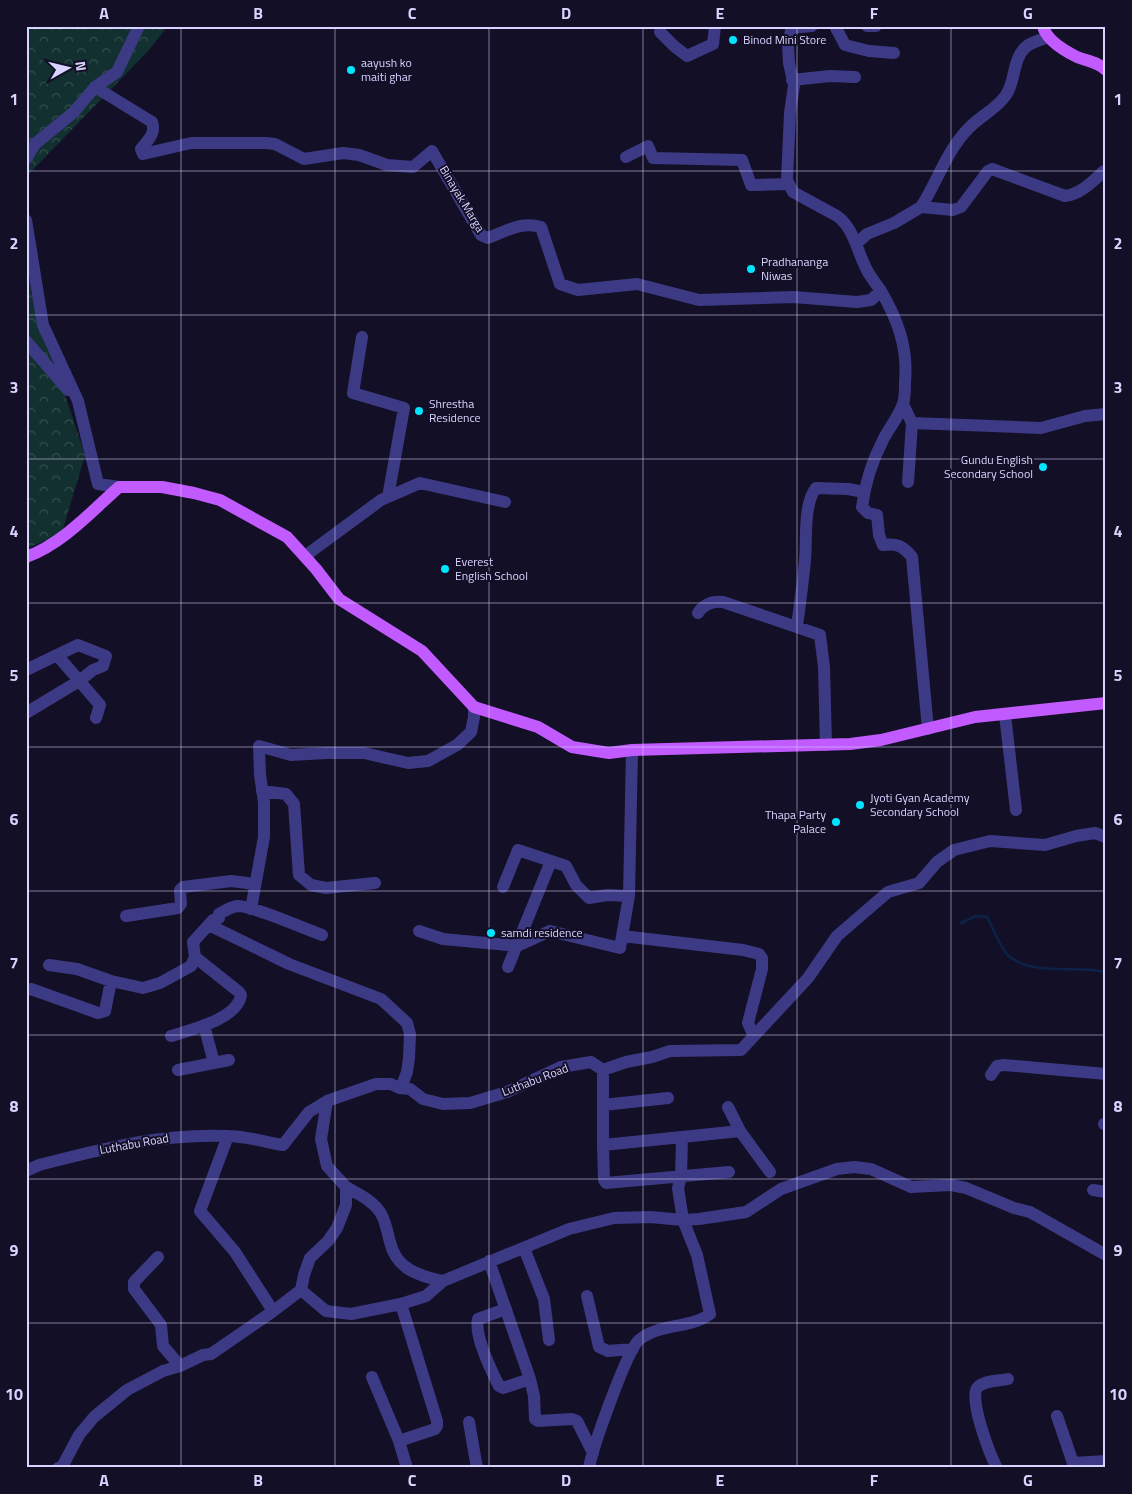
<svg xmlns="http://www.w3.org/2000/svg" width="1132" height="1494" font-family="'Titillium Web',sans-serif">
	<defs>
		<pattern id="forest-crowns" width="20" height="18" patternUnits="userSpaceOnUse" patternTransform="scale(1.25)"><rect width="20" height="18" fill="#12302f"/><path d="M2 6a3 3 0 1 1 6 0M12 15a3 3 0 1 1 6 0" fill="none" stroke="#344d4e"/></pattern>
	</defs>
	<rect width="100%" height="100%" fill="#130f26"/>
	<!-- forest -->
	<path fill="url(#forest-crowns)" d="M26,26H168L149,50L26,177Z
		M26,239L31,292L85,455L62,533L26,549Z"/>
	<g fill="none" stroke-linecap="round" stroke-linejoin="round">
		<!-- stream -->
		<path stroke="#0c2248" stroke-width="2.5" d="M961,923L976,916L987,917C993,927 1001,951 1010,957C1035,976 1077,965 1106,972"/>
		<!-- minor -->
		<path stroke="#3d3a85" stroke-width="12" d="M792,26L788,45L789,63L794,85L790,113L787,180L793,192L837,216C855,229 857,253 868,272C872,279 877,285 881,291C898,320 908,348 905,382C905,389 905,398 903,404C899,416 890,427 884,438C873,459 865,483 862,507L868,513L877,515L879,535L883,545C897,543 903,546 912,557L928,729
			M835,26L845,45L869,51L894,53
			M867,26H876
			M791,28L812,26
			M660,32L674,46L687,56L713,44L715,26
			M792,80L830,76L855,77
			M95,87L152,122C156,134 148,140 141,149L143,154L191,143H266L275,144L304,159L343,153L359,155L387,165L413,167L432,151L481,235L488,238C506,231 522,221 541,227L560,284L578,290L637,284L699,300L793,297L857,302L871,300L881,291
			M626,157L648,146L653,158L742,160L751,185L789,184
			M26,159L35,144L74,112L95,87L117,72L139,26
			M921,207C937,182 946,153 966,131C978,117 996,110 1006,95C1016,81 1012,58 1027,46C1032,42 1041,40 1048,37
			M26,220L43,325L78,401L98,484L119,487
			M857,243L867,234L894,223L921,207L953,210L961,207L988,171L992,169L1065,196C1081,194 1093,181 1104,171
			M362,337L353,393L404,408L388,497
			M26,341L68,390
			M903,404L912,423L1041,428L1085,416L1106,414
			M908,482L912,423
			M305,556L381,500L420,483L505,502
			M698,613C704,604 712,601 723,602L820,635L824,667L826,745
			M797,626C800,604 803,582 805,560C807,541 803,504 816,488L848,489L864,492
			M57,655L100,705L96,718
			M26,670L78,645L106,656L103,666L93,670L79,681L26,713
			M1005,715L1016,810
			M262,791L286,794L294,804L299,875L311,885L326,888L375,883
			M503,887L518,850L566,866L576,885L589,898L607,895L629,896
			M251,909L264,837V802L260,775L259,746L291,755L326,753H364L408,763L428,761L457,745L471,732L474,717V707
			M126,916L178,908L181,904L180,890L183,887L231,881L255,884
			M209,925L289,964L381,999L407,1023L410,1034L409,1058L407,1072L401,1088
			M419,931L443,939L517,946L550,931L620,948L629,896L632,750
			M622,936L743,950L759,954L762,958V969L748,1023L754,1036
			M49,965L77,969L111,981L143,988L160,983L191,966L195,957L193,942L213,920L219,918V914C224,911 231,907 237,906C251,905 305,929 322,935
			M508,967L551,861
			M26,990L31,989L98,1013L105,1011L111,981
			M204,1025L214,1063
			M171,1036C190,1030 238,1019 241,995L239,992L195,957
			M178,1070L229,1060
			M991,1075L997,1066L1004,1065L1106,1074
			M603,1105L668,1098
			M728,1107L740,1131L770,1172
			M1104,1124H1106
			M228,1136L200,1211L235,1252L273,1311
			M682,1137L740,1131
			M603,1145L604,1180L606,1183L729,1172
			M26,1171L39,1165C102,1149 161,1133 227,1136C246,1136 265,1142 283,1145L309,1112L327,1101L376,1084H391L399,1088L410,1089L423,1099L443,1104L470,1103L507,1092L561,1067L591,1062L603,1070L626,1062L652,1057L670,1051L741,1050L808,978L837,936L888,892L919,883L937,862L954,850L990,841L1045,845L1076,836L1095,833L1106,837
			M346,1187C358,1194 372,1200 380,1212C386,1221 387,1232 390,1242C396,1269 419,1276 443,1281
			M1093,1190L1106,1192
			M524,1248L544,1299L549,1340
			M158,1257L134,1282V1289L161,1325L163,1346L180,1366
			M489,1261L530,1379L534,1396L535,1419L538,1421L572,1419L577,1421L593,1453
			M301,1290L304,1275L310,1258L328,1241L337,1228L346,1205V1187L327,1166L321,1139L327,1101
			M587,1296L599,1347L608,1351L633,1349
			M401,1304L437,1421V1426L435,1429L399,1441L407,1468
			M506,1309L478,1319C474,1336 491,1370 499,1386L503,1388L530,1379
			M372,1377L399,1441
			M1057,1416L1073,1463V1468
			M469,1422L477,1468
			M1073,1463L1106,1461
			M58,1468L62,1467L79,1435L94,1417L127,1390L163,1371L180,1366L203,1355L211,1354L272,1312L301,1290L326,1311L351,1314L401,1304L426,1296L443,1281L569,1229L614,1218L650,1217L683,1220L699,1219L746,1212L781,1189L837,1169L854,1167L871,1169L911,1187L951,1185L966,1188L1014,1208L1030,1212L1106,1255
			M589,1468C592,1449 627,1350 639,1340C659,1323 690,1329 710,1314L697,1255L683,1220L678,1188L681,1177L682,1137L603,1145V1070
			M997,1468C990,1455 969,1400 977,1388C983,1380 999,1381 1008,1379"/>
		<!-- major -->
		<path stroke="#c25bff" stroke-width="12" d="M1043,26C1046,40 1065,51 1077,57C1087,61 1098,62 1106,70
			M26,557C62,544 91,512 119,487H162L194,493L220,500L287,537L316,569L339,599L422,651L474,707L538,727L572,747L609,753L632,750L850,744L881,740L975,717L1106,703"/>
	</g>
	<!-- grid -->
	<path fill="none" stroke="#d9d4ff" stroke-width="1" stroke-opacity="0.55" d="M181,26V1468M335,26V1468M489,26V1468M643,26V1468M797,26V1468M951,26V1468M26,171H1106M26,315H1106M26,459H1106M26,603H1106M26,747H1106M26,891H1106M26,1035H1106M26,1179H1106M26,1323H1106"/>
	<!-- markers -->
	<g fill="#00e5ff" stroke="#130f26" stroke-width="2">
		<circle cx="733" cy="40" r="5"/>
		<circle cx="351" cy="70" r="5"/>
		<circle cx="751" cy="269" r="5"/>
		<circle cx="419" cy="411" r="5"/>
		<circle cx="1043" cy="467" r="5"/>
		<circle cx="445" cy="569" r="5"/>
		<circle cx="860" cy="805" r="5"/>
		<circle cx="836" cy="822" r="5"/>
		<circle cx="491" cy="933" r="5"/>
	</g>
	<g text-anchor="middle" stroke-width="4" stroke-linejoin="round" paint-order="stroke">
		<!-- poi labels -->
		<g font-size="12" fill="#d9d4ff" stroke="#130f26" text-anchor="start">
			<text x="743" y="44">Binod Mini Store</text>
			<text x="361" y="67">aayush ko<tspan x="361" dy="14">maiti ghar</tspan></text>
			<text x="761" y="266">Pradhananga<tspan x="761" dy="14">Niwas</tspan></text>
			<text x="429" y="408">Shrestha<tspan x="429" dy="14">Residence</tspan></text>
			<text x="1033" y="464" text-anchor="end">Gundu English<tspan x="1033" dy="14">Secondary School</tspan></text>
			<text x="455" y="566">Everest<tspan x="455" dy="14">English School</tspan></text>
			<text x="870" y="802">Jyoti Gyan Academy<tspan x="870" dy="14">Secondary School</tspan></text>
			<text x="826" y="819" text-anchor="end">Thapa Party<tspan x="826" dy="14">Palace</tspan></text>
			<text x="501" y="937">samdi residence</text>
		</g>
		<!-- street labels -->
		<g font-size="12" fill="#d9d4ff" stroke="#130f26">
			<text transform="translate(462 199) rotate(59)" y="4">Binayak Marga</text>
			<text transform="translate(535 1080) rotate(-21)" y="4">Luthabu Road</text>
			<text transform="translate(134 1144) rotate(-10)" y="4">Luthabu Road</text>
		</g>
	</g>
	<!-- border -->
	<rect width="1132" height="1494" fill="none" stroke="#130f26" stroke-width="55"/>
	<!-- north arrow -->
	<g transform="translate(68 68) rotate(82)" stroke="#130f26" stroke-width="4" paint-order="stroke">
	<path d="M0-4L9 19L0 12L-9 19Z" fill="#d9d4ff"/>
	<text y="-8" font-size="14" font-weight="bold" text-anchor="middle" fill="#d9d4ff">N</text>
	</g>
	<rect x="28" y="28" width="1076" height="1438" fill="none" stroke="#d9d4ff" stroke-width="2"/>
	<g font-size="16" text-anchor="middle" font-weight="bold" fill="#d9d4ff">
		<text x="104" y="19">A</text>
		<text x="258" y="19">B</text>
		<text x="412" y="19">C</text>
		<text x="566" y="19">D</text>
		<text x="720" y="19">E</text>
		<text x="874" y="19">F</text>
		<text x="1028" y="19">G</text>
		<text x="14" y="105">1</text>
		<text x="1118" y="105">1</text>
		<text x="14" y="249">2</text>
		<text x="1118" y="249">2</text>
		<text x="14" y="393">3</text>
		<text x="1118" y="393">3</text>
		<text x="14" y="537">4</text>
		<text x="1118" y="537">4</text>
		<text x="14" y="681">5</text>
		<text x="1118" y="681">5</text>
		<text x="14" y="825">6</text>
		<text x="1118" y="825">6</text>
		<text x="14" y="969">7</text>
		<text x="1118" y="969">7</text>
		<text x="14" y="1112">8</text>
		<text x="1118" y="1112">8</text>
		<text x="14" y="1256">9</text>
		<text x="1118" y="1256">9</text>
		<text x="14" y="1400">10</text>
		<text x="1118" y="1400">10</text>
		<text x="104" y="1486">A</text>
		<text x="258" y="1486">B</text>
		<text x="412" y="1486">C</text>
		<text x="566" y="1486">D</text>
		<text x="720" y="1486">E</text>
		<text x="874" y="1486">F</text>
		<text x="1028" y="1486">G</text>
	</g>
</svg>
